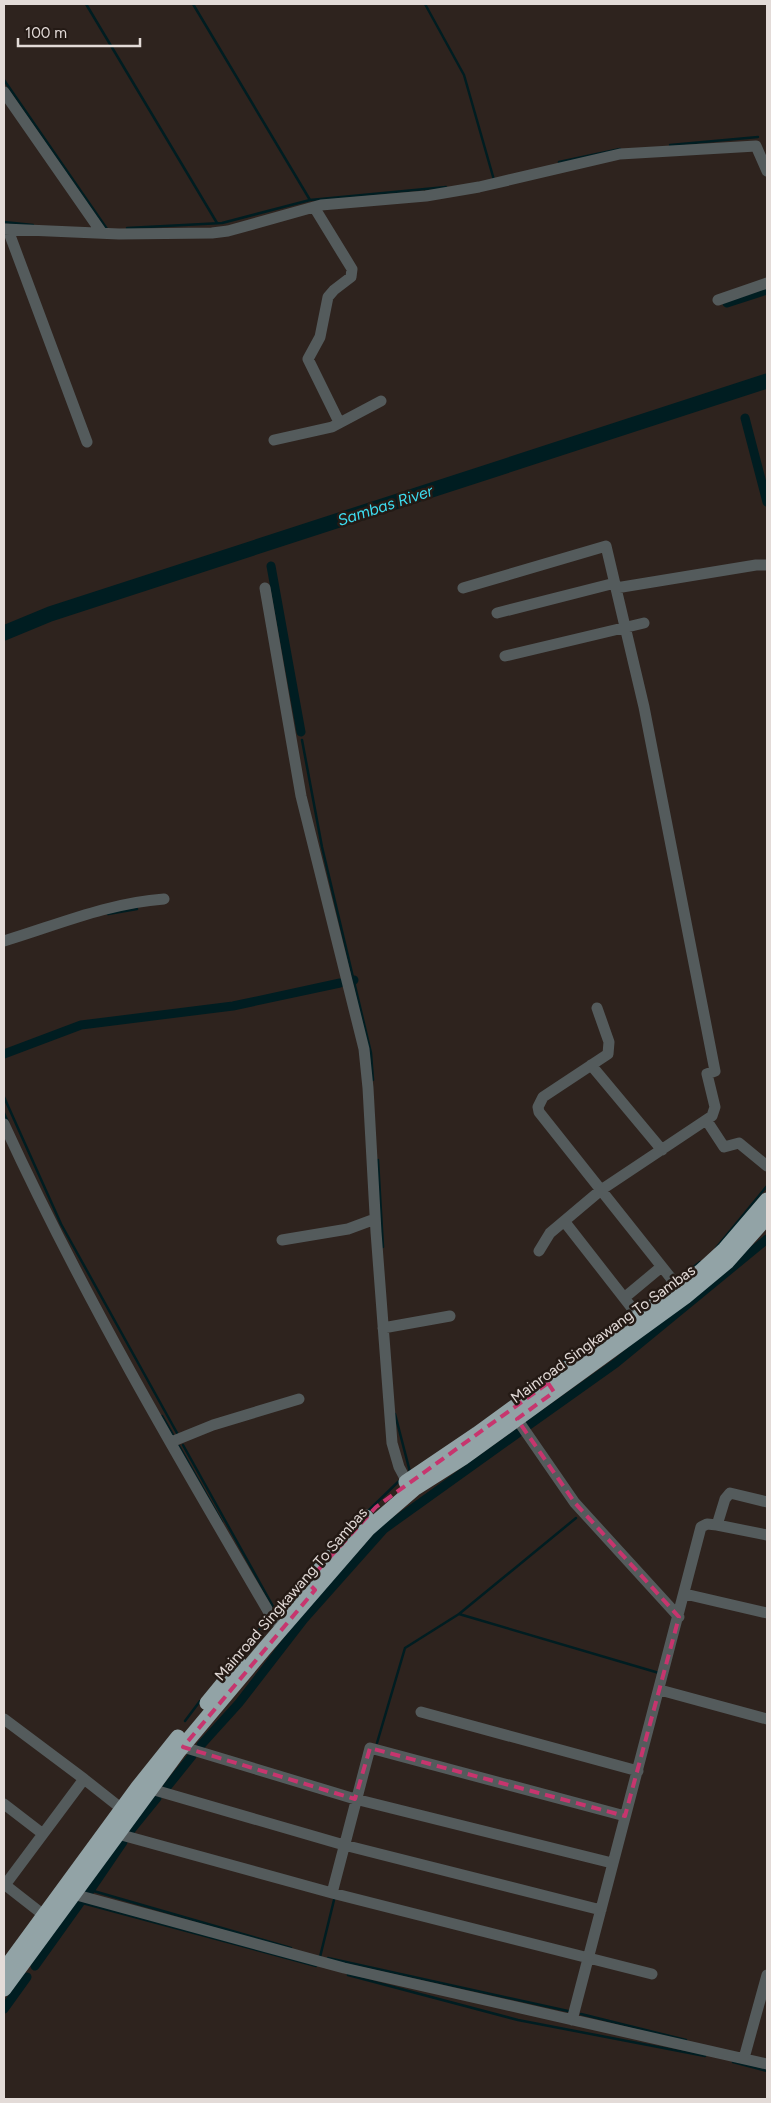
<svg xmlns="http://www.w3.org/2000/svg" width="771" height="2103" font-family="Figtree,sans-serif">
	<rect width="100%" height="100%" fill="#2e231e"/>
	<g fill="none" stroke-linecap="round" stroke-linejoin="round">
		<!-- stream -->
		<path stroke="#001d21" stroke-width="2.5" d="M86,4L217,223
			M193,4L310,200
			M425,4L464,75L494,180
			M4,80L107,229
			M670,145L758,137
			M559,162L620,149
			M4,222L33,225
			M127,228L222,223L310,200L446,187
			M302,740L322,847L371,1053L373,1080
			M108,914L137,909
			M4,1097L61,1224L177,1433
			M4,1113L8,1122
			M378,1160L383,1247
			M716,1248L767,1186
			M683,1275L700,1262
			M523,1391L589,1343
			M395,1414L410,1472
			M162,1416L173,1435
			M183,1445L275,1610L282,1602
			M179,1446L222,1522
			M368,1511L399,1481
			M576,1518L459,1614L659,1673
			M285,1598L321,1557
			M236,1658L266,1621
			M185,1721L200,1701
			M377,1743L405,1648L459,1614
			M90,1890L291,1948
			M75,1901L316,1966
			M320,1957L334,1900
			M328,1958L568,2011
			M348,1975L518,2020L705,2056
			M581,2014L686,2040
			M733,2062L767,2071"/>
		<!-- canal -->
		<path stroke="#001d21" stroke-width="9" d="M727,303L767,290
			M745,418L767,502
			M271,566L301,732
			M353,980H354
			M4,1054L81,1025L233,1006L340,983
			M526,1427L616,1363L767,1239
			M201,1745L239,1703L304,1619L384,1529L518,1433
			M167,1787L192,1756
			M131,1830L157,1798
			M89,1892L123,1842
			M35,1966L80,1903
			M4,2009L27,1977"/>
		<!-- river -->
		<path stroke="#001d21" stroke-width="15" d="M4,633L50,614L767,381"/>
		<!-- minor -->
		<path stroke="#545b5c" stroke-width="11" d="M4,92L102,233
			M314,207L352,269L351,277L334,290L328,297L320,337L308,359L339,422
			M4,229L119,234L212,233L228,231L321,205L426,196L479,187L620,154L756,146L767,171
			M8,230L87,442
			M718,300L767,283
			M274,440L332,427L381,401
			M265,588L301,796L364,1049L368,1088L376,1232L392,1443L399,1467L407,1482
			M463,588L606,546L644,707L715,1071L707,1074L715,1107L712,1116L601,1190L550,1233L539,1251
			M616,588L756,565H767
			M497,613L615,583
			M505,656L644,623
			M4,941C57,925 108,903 164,899
			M597,1008L609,1042L608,1054L543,1097L538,1107L539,1112L678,1287
			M591,1065L662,1150
			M707,1121L724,1147L739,1143L767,1166
			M4,1124C83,1296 179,1459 274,1621
			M564,1221L639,1317
			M282,1240L348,1229L375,1219
			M624,1298L660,1268
			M383,1328L450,1316
			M517,1419L575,1503L679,1617
			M171,1442L213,1425L299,1399
			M717,1525L767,1535
			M685,1594L767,1613
			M660,1690L767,1719
			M421,1712L638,1771
			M4,1719L84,1779
			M183,1747L355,1799L612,1863
			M151,1789L344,1845L601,1910
			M4,1804L43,1834L84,1779L122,1809
			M118,1834L332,1893L652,1974
			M4,1884L50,1920
			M5,1885L43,1834
			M332,1893L370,1748L625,1816
			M73,1894L344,1968L767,2064
			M572,2020L701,1527L707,1524L717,1525L725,1499L730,1493L767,1502
			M744,2058L767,1975"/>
		<!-- highway -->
		<path stroke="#92a3a6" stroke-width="15" d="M406,1482L477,1434L701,1271L725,1249L767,1200
			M286,1608L366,1517
			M207,1703L239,1664
			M4,1970L138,1787L178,1737
			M4,1989L178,1752L265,1648L368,1529L414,1489L463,1458L685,1297L727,1262L767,1217"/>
	</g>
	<!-- marked area -->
	<path fill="none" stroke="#c7356e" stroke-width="4" stroke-dasharray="10 6" stroke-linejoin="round" d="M548,1383L554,1392L517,1419L575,1503L679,1617L625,1816L370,1748L355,1799L183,1747L315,1590L307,1582L376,1507Z"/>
	<g text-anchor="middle" stroke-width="5" stroke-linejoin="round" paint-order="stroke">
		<!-- street labels -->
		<g font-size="15" fill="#e3dbd8" stroke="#241a15">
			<text transform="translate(603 1334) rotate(-36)" y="5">Mainroad Singkawang To Sambas</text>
			<text transform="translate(291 1594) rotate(-49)" y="5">Mainroad Singkawang To Sambas</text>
		</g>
		<!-- water labels -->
		<g font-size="16" font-style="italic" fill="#3ddcef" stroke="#241a15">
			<text transform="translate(385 505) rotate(-18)" y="6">Sambas River</text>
		</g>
	</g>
	<!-- border -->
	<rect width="771" height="2103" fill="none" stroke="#e3dbd8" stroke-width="10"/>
	<!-- scale -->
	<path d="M18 38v8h122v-8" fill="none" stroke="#e3dbd8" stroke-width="2.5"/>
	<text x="25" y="38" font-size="15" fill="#e3dbd8" stroke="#241a15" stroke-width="4" paint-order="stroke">100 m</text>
</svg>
